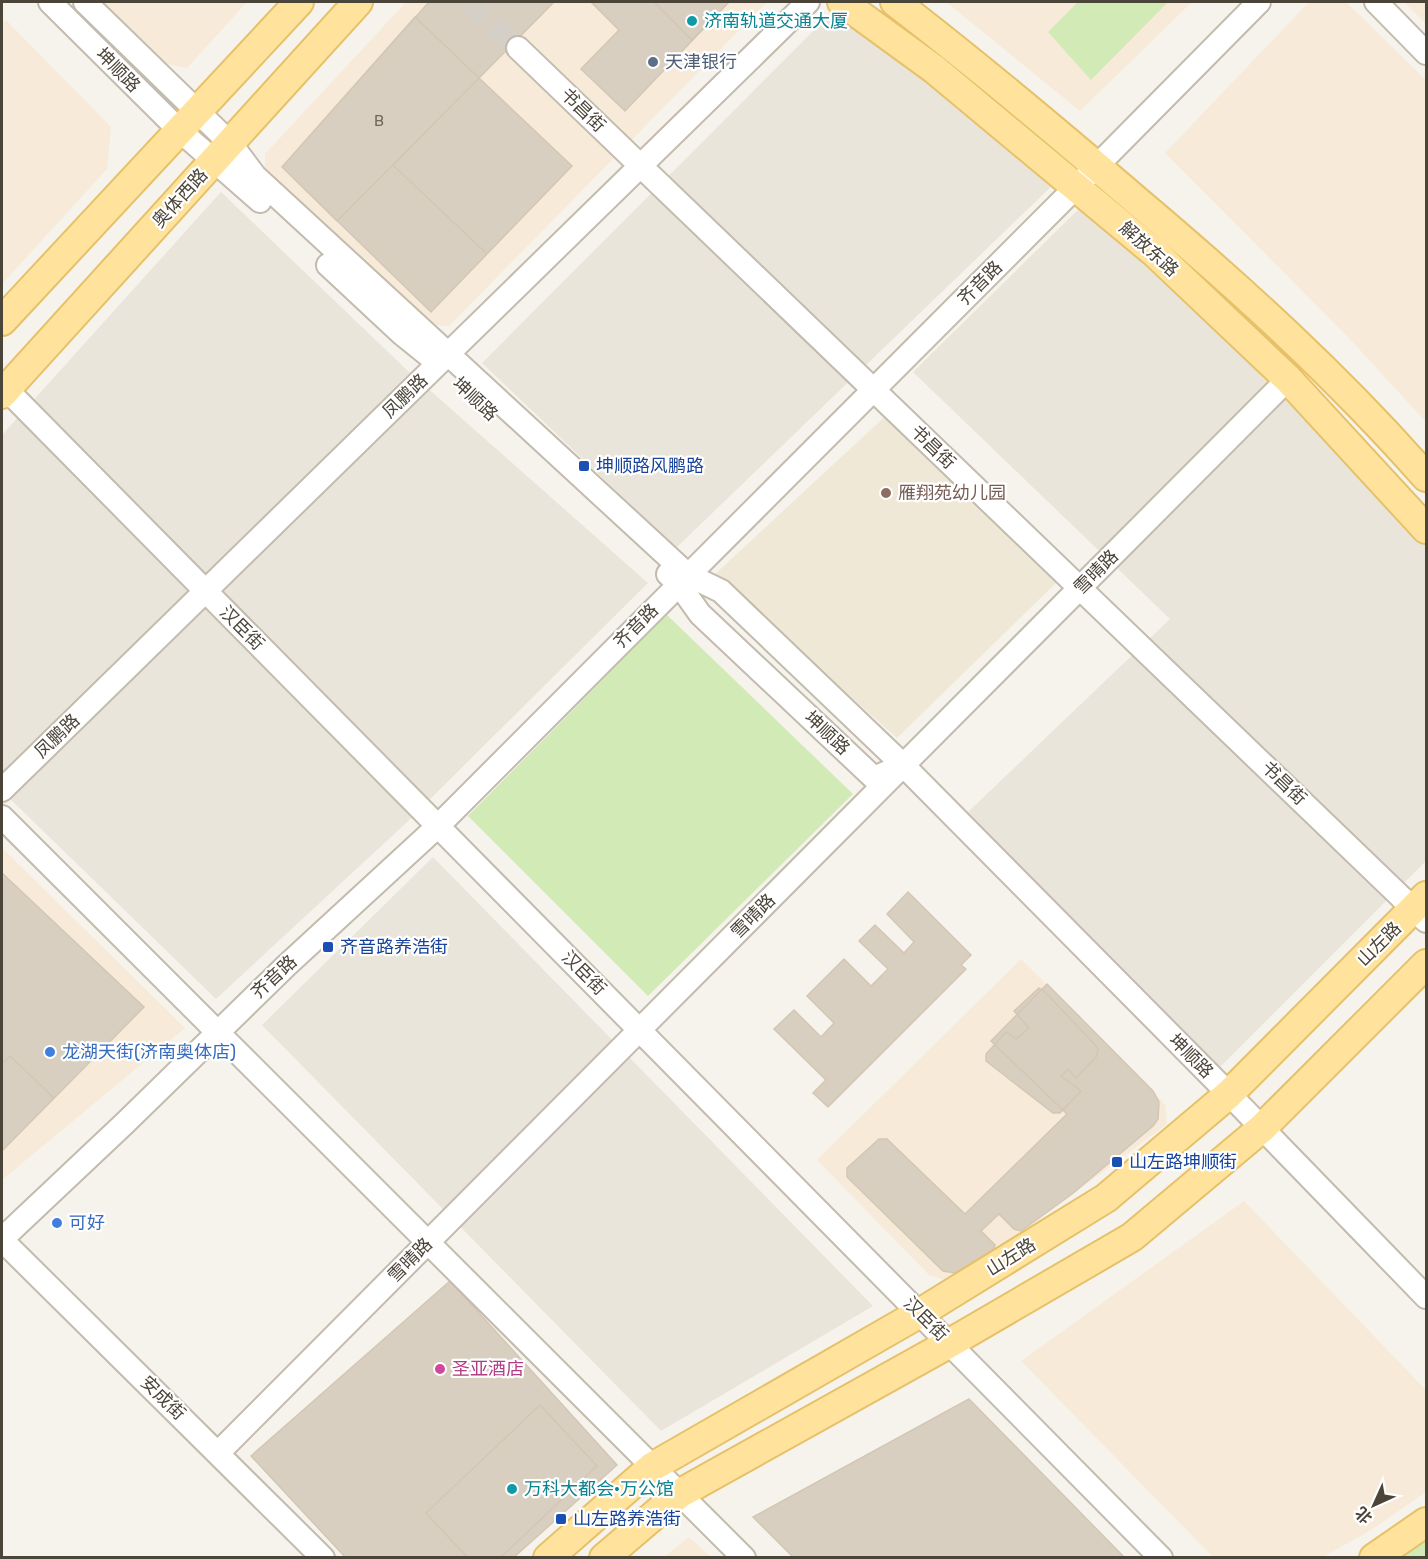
<svg xmlns="http://www.w3.org/2000/svg" width="1428" height="1559" font-family="Rubik,'Noto Sans SC',sans-serif">
	<rect width="100%" height="100%" fill="#f6f3ec"/>
	<!-- residential -->
	<path fill="#eae5da" d="M842,2L1056,182L676,548L482,363Z
		M221,192L408,371L648,583L405,824L216,999L2,791V435Z
		M1091,197L1426,525V861L1220,1067L968,812L1170,619L913,372Z
		M433,857L873,1306L661,1431L262,1025Z"/>
	<!-- commercial -->
	<path fill="#f7ead8" d="M100,2H247L187,68L162,63Z
		M406,2H767L449,326L432,325L265,168V154Z
		M946,2H1192L1080,111Z
		M1309,2H1346L1426,80V422L1348,337L1165,153Z
		M1404,2H1426V24Z
		M6,20L111,127L107,169L2,284V24Z
		M2,848L185,1028L2,1180Z
		M1021,959L1153,1091L1165,1105L1167,1124L954,1283L929,1275L817,1160Z
		M1244,1201L1426,1390V1492L1371,1530L1323,1557H1213L1021,1361Z
		M689,1537L711,1557H664Z"/>
	<!-- education -->
	<path fill="#efe8d6" d="M891,411L1056,583L897,738L714,575Z"/>
	<!-- green -->
	<path fill="#d2eab5" d="M1078,2H1168L1091,80L1048,32Z
		M667,615L853,794L648,996L468,816Z
		M1426,1526V1557H1370Z"/>
	<!-- building -->
	<path fill="#d8cfc1" stroke="#d3c7b4" stroke-width="1.5" d="M429,2H554L479,78L572,166L431,312L282,167Z
		M591,2H729L625,111L581,69L619,30Z
		M654,2H729L692,40Z
		M415,17L479,78L337,221L282,167Z
		M479,78L572,166L487,254L393,165Z
		M2,873L144,1007L2,1151Z
		M908,892L971,955L961,965L966,969L828,1107L813,1093L826,1080L774,1029L794,1010L821,1037L834,1023L807,996L844,959L871,986L888,969L859,941L875,925L904,953L914,942L887,914Z
		M1047,984L1153,1091L1159,1102L1158,1119L1153,1126L1072,1194L1021,1231L1014,1229L999,1214L981,1231L995,1245L993,1250L955,1273L943,1271L847,1177V1168L879,1139H887L965,1214L1067,1114L991,1041Z
		M1039,988L1046,993L1097,1047L1098,1051L1096,1057L1076,1078L1068,1069L1061,1076L1081,1091L1060,1113H1053L986,1061V1054L1006,1032L1016,1039L1029,1028L1014,1011Z
		M10,1056L54,1098L2,1151V1064Z
		M450,1281L617,1465L513,1558H346L251,1456Z
		M969,1399L1125,1558H794L753,1517Z
		M540,1405L597,1466L500,1558H468L426,1513Z"/>
	<g fill="none" stroke-linecap="round" stroke-linejoin="round">
		<!-- minor-tunnel -->
		<path stroke="#d4d0c8" stroke-width="22" stroke-dasharray="22 11" stroke-linecap="butt" d="M469,2L518,48"/>
		<!-- minor casing -->
		<g stroke="#c2bbae" stroke-width="26">
			<path id="minor" d="M50,2L179,130L260,201
				M85,2L230,143L255,176L688,575L721,591L903,765L1229,1094L1426,1297
				M1376,2L1426,53
				M518,48L1426,921
				M328,265L402,334L433,359
				M6,389L1161,1558
				M668,574L678,583L700,614L874,778L899,767
				M2,790L808,2
				M2,817L744,1558
				M2,1239L125,1123L287,965L438,826L1077,186L1259,2
				M2,1240L323,1558
				M218,1453L1288,379"/>
		</g>
		<!-- major casing -->
		<g stroke="#e6c16a" stroke-width="32">
			<path id="major" d="M842,2L934,69L1155,253L1288,379L1426,529
				M895,2C977,65 1058,133 1137,201C1239,287 1338,377 1426,477
				M2,321L299,2
				M2,394L358,2
				M548,1558L652,1467L920,1313L1106,1198L1229,1094L1426,896
				M604,1558L679,1494L950,1343L1132,1237L1262,1128L1426,964
				M1374,1558L1426,1522"/>
		</g>
		<!-- minor -->
		<use href="#minor" stroke="#fff" stroke-width="22"/>
		<!-- major -->
		<use href="#major" stroke="#ffe39c" stroke-width="28"/>
	</g>
	<!-- markers -->
	<g fill="#0f9aa8" stroke="#fff" stroke-width="2">
		<circle cx="692" cy="21" r="6"/>
		<circle cx="512" cy="1489" r="6"/>
	</g>
	<circle fill="#5c6f8a" stroke="#fff" stroke-width="2" cx="653" cy="62" r="6"/>
	<g fill="#1a4fb4" stroke="#fff" stroke-width="2">
		<rect x="578" y="460" width="12" height="12" rx="3"/>
		<rect x="322" y="941" width="12" height="12" rx="3"/>
		<rect x="1111" y="1156" width="12" height="12" rx="3"/>
		<rect x="555" y="1513" width="12" height="12" rx="3"/>
	</g>
	<circle fill="#8d6e63" stroke="#fff" stroke-width="2" cx="886" cy="493" r="6"/>
	<g fill="#3f7fe0" stroke="#fff" stroke-width="2">
		<circle cx="50" cy="1052" r="6"/>
		<circle cx="57" cy="1223" r="6"/>
	</g>
	<circle fill="#d1479c" stroke="#fff" stroke-width="2" cx="440" cy="1369" r="6"/>
	<g text-anchor="middle" stroke-width="4.5" stroke-linejoin="round" paint-order="stroke">
		<!-- number labels -->
		<g font-size="15" fill="#6e675b">
			<text x="379" y="126">B</text>
		</g>
		<!-- culture labels -->
		<g font-size="18" fill="#0d838f" stroke="#fff" text-anchor="start">
			<text x="704" y="27">济南轨道交通大厦</text>
			<text x="524" y="1495">万科大都会·万公馆</text>
		</g>
		<!-- service labels -->
		<g font-size="18" fill="#4e5e75" stroke="#fff" text-anchor="start">
			<text x="665" y="68">天津银行</text>
		</g>
		<!-- street labels -->
		<g font-size="18" fill="#4b4439" stroke="#fff">
			<text transform="translate(118 70) rotate(45)" y="6">坤顺路</text>
			<text transform="translate(583 110) rotate(44)" y="6">书昌街</text>
			<text transform="translate(180 198) rotate(-48)" y="6">奥体西路</text>
			<text transform="translate(1149 249) rotate(42)" y="6">解放东路</text>
			<text transform="translate(980 283) rotate(-45)" y="6">齐音路</text>
			<text transform="translate(405 396) rotate(-44)" y="6">凤鹏路</text>
			<text transform="translate(475 399) rotate(43)" y="6">坤顺路</text>
			<text transform="translate(933 447) rotate(44)" y="6">书昌街</text>
			<text transform="translate(1096 572) rotate(-45)" y="6">雪晴路</text>
			<text transform="translate(636 626) rotate(-45)" y="6">齐音路</text>
			<text transform="translate(242 628) rotate(45)" y="6">汉臣街</text>
			<text transform="translate(827 733) rotate(43)" y="6">坤顺路</text>
			<text transform="translate(57 736) rotate(-44)" y="6">凤鹏路</text>
			<text transform="translate(1284 783) rotate(44)" y="6">书昌街</text>
			<text transform="translate(753 916) rotate(-45)" y="6">雪晴路</text>
			<text transform="translate(1379 944) rotate(-45)" y="6">山左路</text>
			<text transform="translate(584 973) rotate(45)" y="6">汉臣街</text>
			<text transform="translate(274 977) rotate(-43)" y="6">齐音路</text>
			<text transform="translate(1191 1056) rotate(45)" y="6">坤顺路</text>
			<text transform="translate(1011 1257) rotate(-32)" y="6">山左路</text>
			<text transform="translate(410 1260) rotate(-45)" y="6">雪晴路</text>
			<text transform="translate(926 1319) rotate(45)" y="6">汉臣街</text>
			<text transform="translate(163 1398) rotate(44)" y="6">安成街</text>
		</g>
		<!-- transit labels -->
		<g font-size="18" fill="#164399" stroke="#fff" text-anchor="start">
			<text x="596" y="472">坤顺路风鹏路</text>
			<text x="340" y="953">齐音路养浩街</text>
			<text x="1129" y="1168">山左路坤顺街</text>
			<text x="573" y="1525">山左路养浩街</text>
		</g>
		<!-- education labels -->
		<g font-size="18" fill="#785e54" stroke="#fff" text-anchor="start">
			<text x="898" y="499">雁翔苑幼儿园</text>
		</g>
		<!-- shop labels -->
		<g font-size="18" fill="#366cbe" stroke="#fff" text-anchor="start">
			<text x="62" y="1058">龙湖天街(济南奥体店)</text>
			<text x="69" y="1229">可好</text>
		</g>
		<!-- hotel labels -->
		<g font-size="18" fill="#b23c85" stroke="#fff" text-anchor="start">
			<text x="452" y="1375">圣亚酒店</text>
		</g>
	</g>
	<!-- border -->
	<rect width="1428" height="1559" fill="none" stroke="#4b4439" stroke-width="6"/>
	<!-- north arrow -->
	<g transform="translate(1374 1505) rotate(225)" stroke="#ffffff" stroke-width="4.5" paint-order="stroke">
	<path d="M0-4.5L10 22L0 15L-10 22Z" fill="#4b4439"/>
	<text y="-9" font-size="16" font-weight="bold" text-anchor="middle" fill="#4b4439">北</text>
	</g>
</svg>
